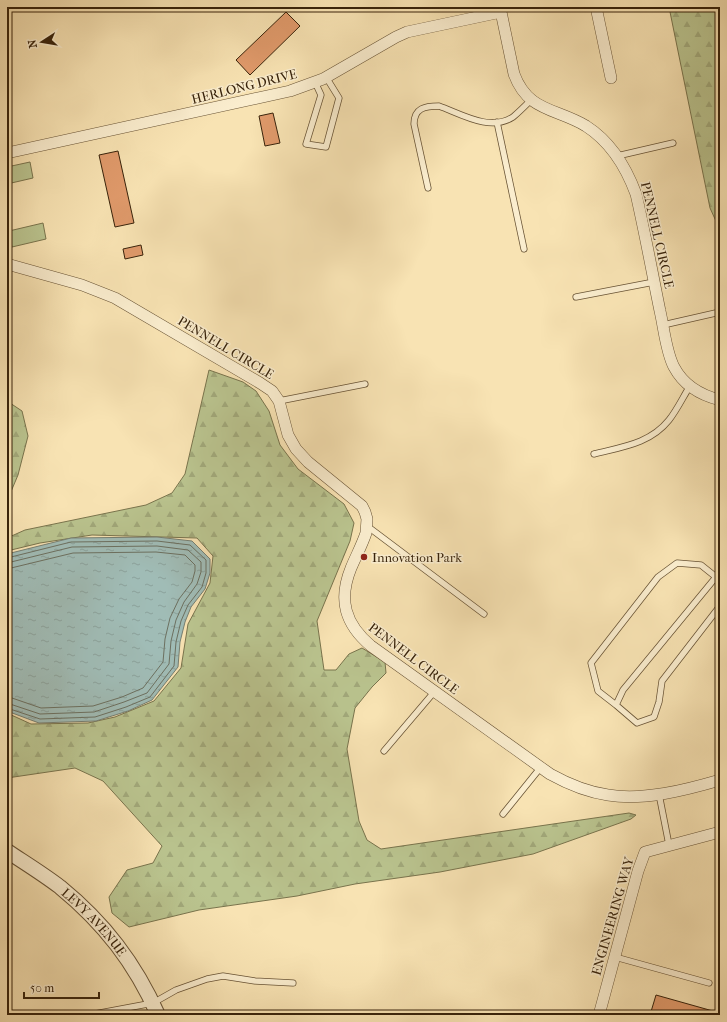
<svg xmlns="http://www.w3.org/2000/svg" width="727" height="1022" font-family="'IM FELL French Canon',serif">
	<defs>
		<pattern id="forest-firs" width="22" height="20" patternUnits="userSpaceOnUse"><rect width="22" height="20" fill="#bac48f"/><path d="M5 1l3.5 6h-7zM16 11l3.5 6h-7z" fill="#a1a87a"/></pattern>
		<pattern id="water-ripples" width="26" height="14" patternUnits="userSpaceOnUse"><rect width="26" height="14" fill="#a0bcb6"/><path d="M2 4q2-2 4 0t4 0M15 11q2-2 4 0t4 0" fill="none" stroke="#8ba19b"/></pattern>
	</defs>
	<rect width="100%" height="100%" fill="#f8e3b3"/>
	<filter id="stains"><feTurbulence type="fractalNoise" baseFrequency=".005" numOctaves="4"/><feColorMatrix values="0 0 0 0 .2 0 0 0 0 .09 0 0 0 0 .02 0 0 0 .5 -.17"/></filter>
	<radialGradient id="worn" r=".72"><stop offset=".6" stop-color="#630" stop-opacity="0"/><stop offset="1" stop-color="#630" stop-opacity=".3"/></radialGradient>
	<!-- grass -->
	<path fill="#bac48f" stroke="#79744d" d="M30,162L33,178L7,184V167Z
		M43,223L46,239L12,247L9,231Z"/>
	<!-- forest -->
	<path fill="url(#forest-firs)" stroke="#79744d" d="M669,7H720V230L710,208Z
		M209,370L243,382L256,391L269,411L280,445L298,469L344,504L354,523L350,541L317,621L324,670H336L349,654L362,648L385,662L386,673L372,687L355,708L347,749L359,821L367,840L381,849L629,813L636,815L631,819L533,854L440,872L355,884L297,896L199,910L129,927L112,913L109,897L127,870L153,863L162,846L103,781L75,768L7,778V713L31,724L88,723L115,717L154,701L181,668L188,624L210,583L213,556L197,538L92,535L40,543L7,551V538L25,530L146,505L172,493L185,474Z
		M7,401L22,411L28,436L18,475L7,501Z"/>
	<!-- water -->
	<path fill="url(#water-ripples)" stroke="#767f72" d="M157,537L192,541L210,559V573L205,589L191,607L185,622L180,642L178,667L152,700L128,711L96,721L39,723L7,711V554L71,538Z"/>
	<g fill="none" stroke-linecap="round" stroke-linejoin="round">
		<!-- shore -->
		<path stroke="#6c7060" stroke-width="1" d="M7,558L71,542L157,541L190,545L206,560V573L202,587L188,605L181,621L176,642L174,666L150,697L126,707L95,717L40,719L7,708
			M7,563L72,547L157,546L188,550L201,562V572L197,584L184,602L176,620L171,641L169,664L147,693L124,702L94,712L40,714L7,703
			M7,569L73,553L156,552L185,555L195,565V571L192,582L179,599L170,618L165,639L163,662L143,688L122,697L93,706L41,708L12,698L7,697"/>
	</g>
	<!-- building -->
	<path fill="#e09a6b" stroke="#38230b" d="M286,12L300,26L250,75L236,60Z
		M273,113L280,143L265,146L259,116Z
		M118,151L134,223L115,227L99,155Z
		M141,245L143,255L125,259L123,249Z
		M656,995L720,1013V1015H650Z"/>
	<g fill="none" stroke-linecap="round" stroke-linejoin="round">
		<!-- service casing -->
		<g stroke="#685335" stroke-width="7">
			<path id="service" d="M315,82L321,95L306,144L326,147L339,98L326,77
				M497,122L524,249
				M617,156L673,143
				M428,188L414,124C414,108 425,106 439,106C461,114 490,132 513,117C519,112 525,106 531,100
				M576,297L654,282
				M663,325L720,312
				M279,401L365,384
				M594,454C621,447 650,444 669,420C677,410 683,397 690,386
				M367,526L484,614
				M720,580L716,577L623,690L616,705L637,723L654,717L659,702L662,681L720,606
				M616,705L598,691L591,663L658,577L677,563L701,565L716,577
				M384,751L435,691
				M659,794L669,845
				M503,814L541,767
				M615,957L709,983
				M89,1015L153,1003L176,990L207,979L223,976L255,981L293,983"/>
		</g>
		<!-- minor casing -->
		<g stroke="#685335" stroke-width="12">
			<path id="minor" d="M500,7L514,74C528,112 556,108 586,126C611,142 626,167 636,194C645,233 652,272 660,311C664,328 666,352 674,367C684,386 700,395 720,400
				M596,7L611,78
				M7,153L290,91L323,79L396,37L407,32L501,12
				M7,264L82,285L115,298L260,383L272,391L279,401L288,435L296,449L308,462L362,506L365,512L367,519L366,533C362,545 356,556 351,568C338,600 345,624 371,646L550,774C568,784 587,792 608,795C643,801 686,790 720,780
				M599,1015L638,871L645,852L720,832"/>
		</g>
		<!-- tertiary casing -->
		<g stroke="#685335" stroke-width="16">
			<g id="tertiary">
				<path id="s1" d="M7,851C25,863 43,874 60,887C104,923 135,963 158,1015"/>
			</g>
		</g>
		<!-- service -->
		<use href="#service" stroke="#faedce" stroke-width="5.5"/>
		<!-- minor -->
		<use href="#minor" stroke="#faedce" stroke-width="11"/>
		<!-- tertiary -->
		<use href="#tertiary" stroke="#faedce" stroke-width="14"/>
	</g>
	<!-- markers -->
	<circle fill="#8f2418" stroke="#faedce" stroke-width="1.5" cx="364" cy="557" r="4"/>
	<g text-anchor="middle" stroke-width="3" stroke-linejoin="round" paint-order="stroke">
		<!-- street labels -->
		<g font-size="13" fill="#38230b" stroke="#faedce">
			<text transform="translate(244 86) rotate(-14)" y="5">HERLONG DRIVE</text>
			<text transform="translate(658 235) rotate(77)" y="5">PENNELL CIRCLE</text>
			<text transform="translate(226 347) rotate(31)" y="5">PENNELL CIRCLE</text>
			<text transform="translate(414 658) rotate(37)" y="5">PENNELL CIRCLE</text>
			<text transform="translate(612 916) rotate(-74)" y="5">ENGINEERING WAY</text>
			<text dy="5" stroke="none"><textPath href="#s1" startOffset="113">LEVY AVENUE</textPath></text>
		</g>
		<!-- poi labels -->
		<g font-size="13" fill="#38230b" stroke="#faedce" text-anchor="start">
			<text x="372" y="562">Innovation Park</text>
		</g>
	</g>
	<!-- margin -->
	<rect width="727" height="1022" fill="none" stroke="#f8e3b3" stroke-width="24"/>
	<rect x="8" y="8" width="711" height="1006" fill="none" stroke="#38230b" stroke-width="2"/>
	<rect x="12" y="12" width="703" height="998" fill="none" stroke="#38230b"/>
	<!-- north arrow -->
	<g transform="translate(42 42) rotate(258)" stroke="#faedce" stroke-width="3" paint-order="stroke">
	<path d="M0-3L7 15L0 10L-7 15Z" fill="#38230b"/>
	<text y="-6" font-size="11" font-weight="bold" text-anchor="middle" fill="#38230b">N</text>
	</g>
	<!-- scale -->
	<path d="M24 992v6h75v-6" fill="none" stroke="#38230b" stroke-width="2"/>
	<text x="30" y="992" font-size="12" fill="#38230b" stroke="#faedce" stroke-width="3" paint-order="stroke">50 m</text>
	<rect width="100%" height="100%" filter="url(#stains)"/>
	<rect width="100%" height="100%" fill="url(#worn)"/>
</svg>
